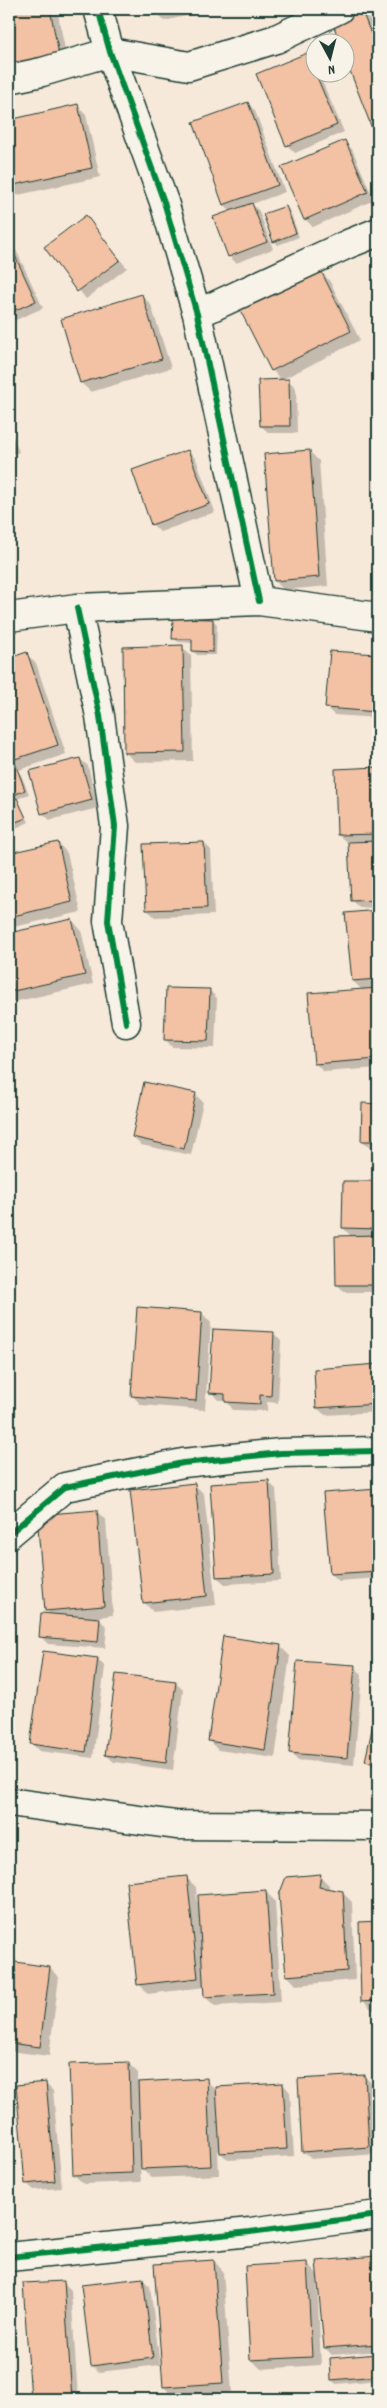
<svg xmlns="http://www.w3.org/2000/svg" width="387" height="2408" font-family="Dekko,sans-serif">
	<rect width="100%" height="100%" fill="#f6e9da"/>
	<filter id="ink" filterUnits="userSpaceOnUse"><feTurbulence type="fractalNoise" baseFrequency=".02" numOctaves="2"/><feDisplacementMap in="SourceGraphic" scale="10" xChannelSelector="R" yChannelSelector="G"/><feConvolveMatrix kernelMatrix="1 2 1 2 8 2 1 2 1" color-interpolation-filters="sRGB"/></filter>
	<g filter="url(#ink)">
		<!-- shadow -->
		<path fill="#0003" d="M9,9H57L68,64L9,76Z
			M154,9H216L164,21Z
			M362,12L371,21L376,33L378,32V139L344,42H341L334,23Z
			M306,54L314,62V72H318L344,132L295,153L287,145Z
			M248,103L255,111L285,192L252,204L259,211L273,249L236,263L229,256L231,212L224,204Z
			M77,106L86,115L100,177L9,197V121Z
			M345,142L352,149L374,200L313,227L305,219L283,168Z
			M286,207L290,211L299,237L278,245L274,241Z
			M86,217L127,268L86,299L46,247Z
			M10,244L17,252L43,308L9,323Z
			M320,271L329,280L360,340L281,380L272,370Z
			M142,295L151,305L171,368L91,392L81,383Z
			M288,380L296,388L297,433H269L261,426Z
			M9,426L19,452L9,456Z
			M188,451L196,459L215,512L160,532L152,524Z
			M309,451L319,461L328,586L284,590L275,581Z
			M213,620L217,624L216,655H197L193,651V643L178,642L174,638Z
			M182,647L191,656L193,761L135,762L126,753Z
			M331,652L378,656V718L334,715L326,707Z
			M26,654L36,663L66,754L19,770L29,794L17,799L29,822L16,828L9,815V659Z
			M80,759L88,766L98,808L50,820L42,813Z
			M378,769V907L360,908L352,900L349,844L338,835L337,770Z
			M58,843L67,853L81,912L9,928V855Z
			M204,843L211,850L214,915L155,917L147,910Z
			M378,911V1068L324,1072L315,1063L362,990L353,981L347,914Z
			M72,920L81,930L93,984L9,1003V935Z
			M209,990L217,998L215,1048L172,1047L165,1039Z
			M195,1094L203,1102L191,1155L141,1145L133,1137Z
			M363,1105H378V1148H370L362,1140Z
			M344,1182H378V1292H344L337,1284L352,1237L343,1228Z
			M202,1313L211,1323L205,1410L141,1405L132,1395Z
			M273,1333L281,1341L278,1403L267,1402V1411L233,1410L226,1400H218L211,1392Z
			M378,1366V1412L325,1415L317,1408L315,1370Z
			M268,1482L276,1489L281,1581L225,1584L217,1577Z
			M194,1484L204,1494L216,1605L153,1612L144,1602Z
			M378,1490V1578L339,1581L331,1574Z
			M96,1511L106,1520L113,1615L91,1618L99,1619L107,1627L105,1648L48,1644L40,1636L51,1615L46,1610Z
			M280,1646L290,1656L275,1758L218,1750L209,1741Z
			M44,1652L98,1659L105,1667L93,1758L39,1751L31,1743Z
			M354,1667L362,1674L354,1765L297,1760L290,1752Z
			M176,1683L183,1690L173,1770L114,1762L106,1755Z
			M378,1707V1771L366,1760Z
			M320,1876L329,1885V1890L343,1893L352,1902L355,1980L296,1985L287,1975Z
			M186,1877L196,1887L197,1902L266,1892L275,1901L281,2002L215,2006L205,1997V1987L148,1994L139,1984Z
			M361,1923H378V2009L372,2010L363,2000Z
			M9,1963L50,1968L59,1977L49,2056L9,2051Z
			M128,2063L138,2073V2083L206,2080L215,2089L283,2084L290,2092L294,2156L228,2160L218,2150L219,2175L152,2178L140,2166L141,2182L84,2184L74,2175Z
			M364,2076L372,2084L376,2154L311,2159L303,2151Z
			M9,2081L11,2083L10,2199H9Z
			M45,2083L53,2091L62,2188L34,2190L26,2183Z
			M376,2257L378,2259V2351L332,2355L325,2348L319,2279L317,2280L321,2365L261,2369L252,2360L307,2263L318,2275Z
			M214,2261L223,2271L232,2392L173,2396L164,2387Z
			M142,2279L150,2286L160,2365L99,2372L92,2365Z
			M63,2282L71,2290L78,2399H32L24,2285Z
			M378,2356V2380L336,2384L332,2380L331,2359Z"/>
		<!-- building -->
		<path fill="#f3c1a3" stroke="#1f3d34" d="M9,9H50L59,55L9,65Z
			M362,11L371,34L378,31V138L376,139L344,55V42H340L332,22Z
			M307,53L337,125L286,146L256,74Z
			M248,102L278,185L223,205L193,122Z
			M78,104L92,168L9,186V120Z
			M345,140L368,192L304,220L281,167Z
			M252,203L267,242L228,257L213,217Z
			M286,206L296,233L273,242L263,214Z
			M86,215L120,260L77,292L44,247Z
			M9,243L36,301L9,313Z
			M320,269L351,331L271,371L240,310Z
			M142,294L162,359L80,383L61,319Z
			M289,379L290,426H260L258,380Z
			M188,450L209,504L151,525L132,470Z
			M310,450L319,577L274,581L264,454Z
			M173,618L213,619V652L192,651V639H172Z
			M183,645L185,752L124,753L123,647Z
			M330,651L378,654V712L325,708Z
			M27,652L58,745L9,761V658Z
			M80,758L92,800L41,814L29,771Z
			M15,763L25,790L9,797V765Z
			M378,767V834L337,835L335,769Z
			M17,798L26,818L11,824L9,818V801Z
			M378,841V900L351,901L348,842Z
			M58,842L72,902L9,917V853Z
			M204,842L207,908L146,910L143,844Z
			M378,910V979L352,981L345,913Z
			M72,919L85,975L9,992V933Z
			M166,988L210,989L208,1041L164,1040Z
			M378,988V1059L314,1064L308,993Z
			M144,1082L196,1093L184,1149L132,1137Z
			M362,1103L378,1104V1141H361Z
			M343,1181H378V1229L342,1228Z
			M378,1235V1285H336L335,1236Z
			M377,1296H378V1357Z
			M137,1307L202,1312L196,1401L131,1396Z
			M213,1329L274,1332L271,1396L260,1395V1404L225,1402V1394L209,1393Z
			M378,1364V1404L316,1408L314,1369Z
			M269,1480L274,1574L216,1577L210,1484Z
			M195,1483L207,1596L143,1603L130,1490Z
			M378,1489V1571L330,1574L323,1493Z
			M97,1510L104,1606L45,1611L37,1515Z
			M41,1613L100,1618L98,1642L39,1637Z
			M223,1636L281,1645L265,1750L208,1741Z
			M43,1651L98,1658L86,1752L30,1744Z
			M297,1661L355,1665L347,1758L289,1753Z
			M116,1674L176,1681L166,1763L105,1755Z
			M378,1702V1764L365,1761Z
			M321,1874L319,1887L343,1891L347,1971L286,1976L279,1895L286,1877Z
			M187,1876L198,1978L137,1985L126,1882Z
			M266,1890L273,1993L204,1997L198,1895Z
			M378,1921V2000L361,2001L359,1922Z
			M9,1961L50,1967L40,2047L9,2043Z
			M376,2055H378V2110Z
			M129,2062L132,2173L73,2175L69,2064Z
			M365,2075L369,2147L302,2152L298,2079Z
			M207,2078L211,2166L141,2169L138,2082Z
			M46,2082L55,2181L25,2184L16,2085Z
			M283,2083L287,2149L220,2153L216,2087Z
			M377,2256L378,2344L324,2348L316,2261Z
			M214,2260L223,2383L163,2387L154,2264Z
			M307,2262L312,2357L250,2360L245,2266Z
			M143,2278L153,2358L91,2366L81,2285Z
			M64,2281L72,2399H31L23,2283Z
			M378,2354V2376L331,2380L330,2358Z"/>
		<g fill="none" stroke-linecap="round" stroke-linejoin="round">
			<!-- minor casing -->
			<g stroke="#1f3d34" stroke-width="31">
				<path id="minor" d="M98,9L110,52L164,202L197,314L259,601
					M9,79L42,72L110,52L189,66L276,39L339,9
					M197,314L348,244L378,232
					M77,608L100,716L115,826L108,921L126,1023
					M9,617L77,608L259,601L378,617
					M9,1534L65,1487L183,1463L281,1453L378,1451
					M9,1802L176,1825L378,1826
					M9,2257L250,2232L378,2215"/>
			</g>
			<!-- minor -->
			<use href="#minor" stroke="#f7f3e8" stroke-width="28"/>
			<!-- cycleway casing -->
			<g stroke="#f7f3e8" stroke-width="9">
				<path id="cycleway" d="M98,9L110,52L164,202L197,314L259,601
					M77,608L100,716L115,826L108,921L126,1023
					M9,1534L65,1487L183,1463L281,1453L378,1451
					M9,2257L250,2232L378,2215"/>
			</g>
			<!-- cycleway -->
			<use href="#cycleway" stroke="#00873e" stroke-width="6"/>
		</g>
	</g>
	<!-- margin -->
	<rect width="387" height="2408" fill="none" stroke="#f7f3e8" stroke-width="30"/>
	<rect x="15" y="15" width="357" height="2378" fill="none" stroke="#1f3d34" stroke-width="2" filter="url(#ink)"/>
	<!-- north arrow -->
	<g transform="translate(330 58) rotate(173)"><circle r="24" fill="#f7f3e8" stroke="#a1aaa0"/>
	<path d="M0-4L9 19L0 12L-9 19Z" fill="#1f3d34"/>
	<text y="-8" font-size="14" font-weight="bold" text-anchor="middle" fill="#1f3d34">N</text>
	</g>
</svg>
